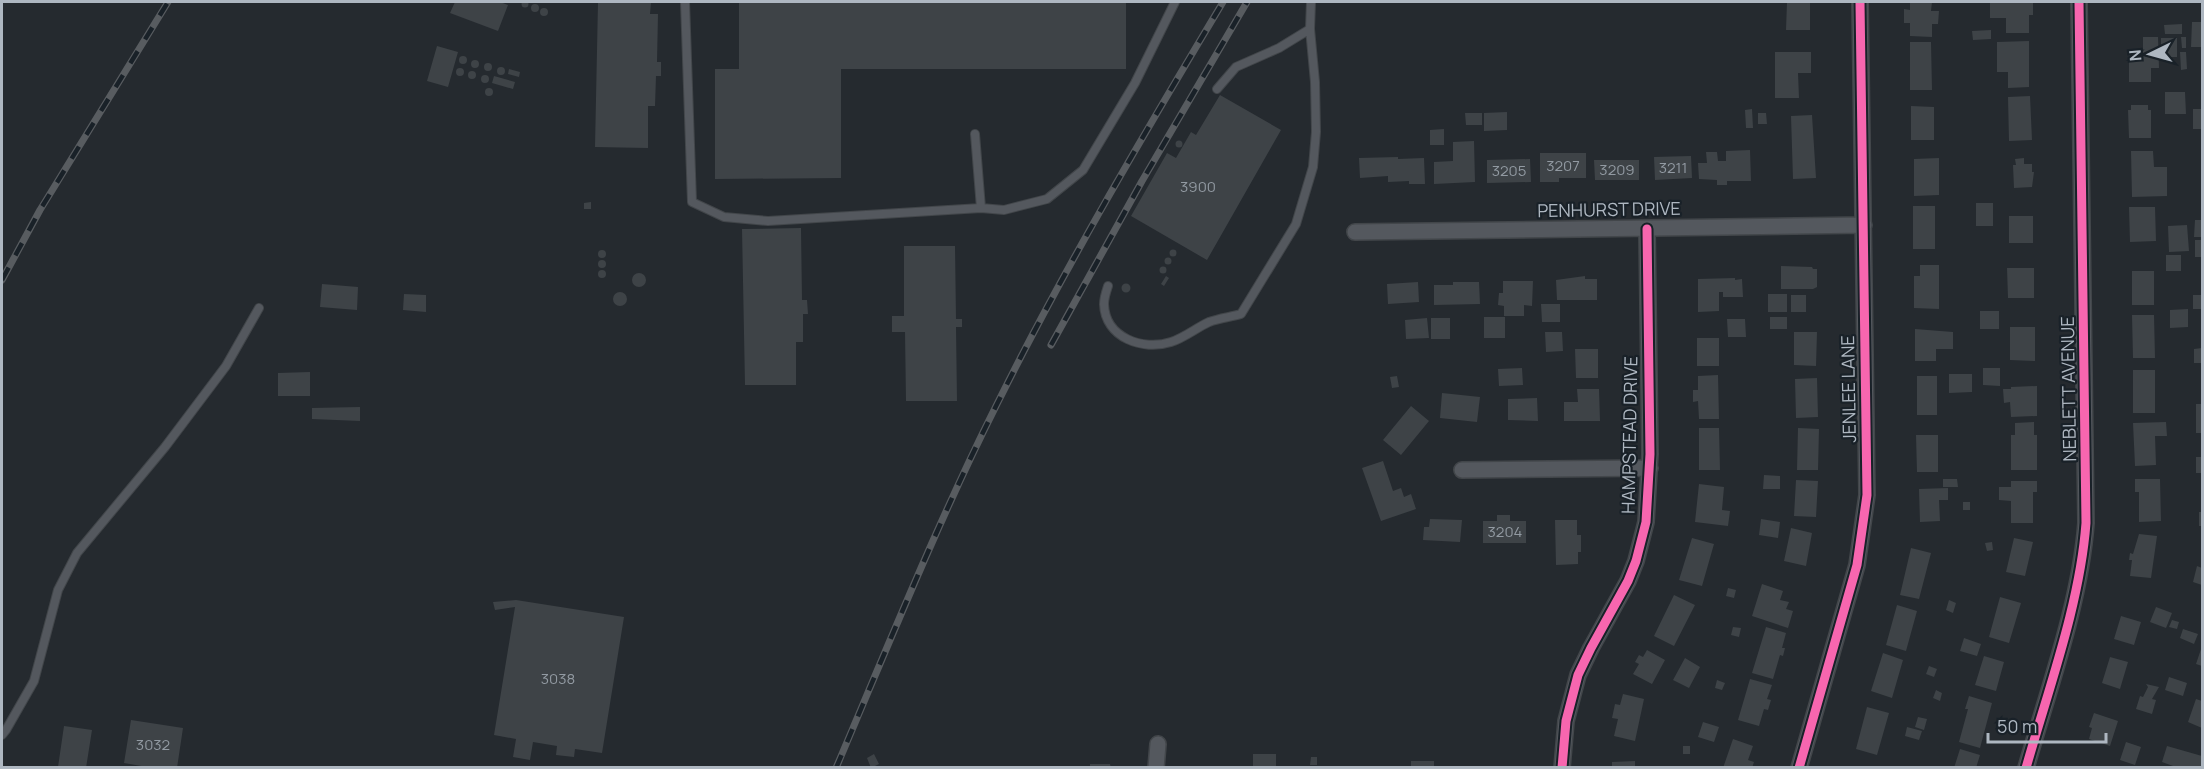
<svg xmlns="http://www.w3.org/2000/svg" width="2204" height="769" font-family="Manrope,sans-serif">
	<rect width="100%" height="100%" fill="#252a2f"/>
	<!-- building -->
	<path fill="#3e4347" d="M521.5 4a3.5 3.5 0 1 1 7 0a3.5 3.5 0 1 1-7 0Z
		M455,2L462,3L463,2H500L508,5L498,31L450,13Z
		M598,2H651L650,14H658L657,62H661V76H656L655,106H648V148L595,147Z
		M739,2H1126V69H841V178L715,179V69H739Z
		M1787,2H1810V30H1786Z
		M1910,2H1932L1931,11H1939L1938,24H1932V37L1910,36V23H1904V9L1910,10Z
		M1990,2L2033,3V15H2029V33H2006V18H1990Z
		M531 8a4 4 0 1 1 8 0a4 4 0 1 1-8 0Z
		M540 12a4 4 0 1 1 8 0a4 4 0 1 1-8 0Z
		M2192,22H2202V47H2191Z
		M2182,24V34H2165L2164,25Z
		M1991,30V39L1973,40L1972,31Z
		M2143,37H2158L2159,68H2151V82H2129V54H2143Z
		M2181,37H2186V48H2182Z
		M2161,38H2177V57H2161Z
		M2029,41V87L2008,88V72H1997V42Z
		M1910,42H1931L1932,90H1910Z
		M437,46L458,52L448,87L427,81Z
		M1775,52H1811V73H1798L1799,98H1775Z
		M2180,52H2186L2187,69L2181,70Z
		M459 60a4 4 0 1 1 8 0a4 4 0 1 1-8 0Z
		M471 64a4 4 0 1 1 8 0a4 4 0 1 1-8 0Z
		M484 67a4 4 0 1 1 8 0a4 4 0 1 1-8 0Z
		M497 71a4 4 0 1 1 8 0a4 4 0 1 1-8 0Z
		M456 72a4 4 0 1 1 8 0a4 4 0 1 1-8 0Z
		M509,69L520,72L519,77L508,74Z
		M468 75a4 4 0 1 1 8 0a4 4 0 1 1-8 0Z
		M481 79a4 4 0 1 1 8 0a4 4 0 1 1-8 0Z
		M494,76L515,82L513,89L492,83Z
		M485 92a4 4 0 1 1 8 0a4 4 0 1 1-8 0Z
		M2165,92H2185L2186,114H2165Z
		M1220,95L1281,130L1207,260L1131,216L1167,153L1176,158L1191,132L1196,135Z
		M2030,96L2032,140L2009,141L2008,97Z
		M2131,105H2148V110H2151V138H2129L2128,110H2131Z
		M1911,106L1934,107V140H1911Z
		M1752,109L1753,128H1746L1745,110Z
		M2193,109H2202V129H2193Z
		M1507,112V130L1484,131V113Z
		M1465,113H1482V125H1466Z
		M1758,113H1766L1767,124H1758Z
		M1812,115L1816,178L1793,179L1791,116Z
		M1444,129V145H1430V130Z
		M1175.5 144a3.5 3.5 0 1 1 7 0a3.5 3.5 0 1 1-7 0Z
		M1474,141L1475,182L1434,184V162L1453,161V142Z
		M1750,150L1751,181H1727V185H1717V180L1699,179L1698,163H1707L1706,152H1717L1718,161H1726V151Z
		M2131,151H2153L2154,167H2167V196L2132,197Z
		M1540,153H1586V178H1559V182H1540Z
		M1691,156L1692,178L1655,180L1654,157Z
		M1398,157V159L1424,158L1425,184H1409V181L1388,182V176L1360,178L1359,158Z
		M1939,158V195L1914,196V159Z
		M2024,158V164H2032V172H2034L2032,187L2014,188L2013,165H2016L2015,159Z
		M1530,159L1531,182L1487,183V160Z
		M1594,160H1639V180H1595Z
		M591,202V209H584V203Z
		M1976,203H1993V226H1976Z
		M1913,206H1935V249H1913Z
		M2129,207H2155L2156,241L2130,242Z
		M2009,216H2033V243H2009Z
		M2195,220H2202V237H2194Z
		M2187,225L2189,251L2169,252L2168,226Z
		M801,228L802,300H807L808,314H803V342H796V385H745L742,229Z
		M2195,240H2202V257H2195Z
		M904,246H955L956,319H962V327H956L957,401H906L905,332H892V316H904Z
		M1169.5 253a3.5 3.5 0 1 1 7 0a3.5 3.5 0 1 1-7 0Z
		M598 254a4 4 0 1 1 8 0a4 4 0 1 1-8 0Z
		M2166,255H2181V271H2166Z
		M1164.5 261a3.5 3.5 0 1 1 7 0a3.5 3.5 0 1 1-7 0Z
		M598 264a4 4 0 1 1 8 0a4 4 0 1 1-8 0Z
		M1920,265H1939V309L1914,308V276H1920Z
		M1781,266L1812,267L1813,269H1817V287L1813,289H1781Z
		M1159.5 270a3.5 3.5 0 1 1 7 0a3.5 3.5 0 1 1-7 0Z
		M2007,268H2034V298H2008Z
		M598 274a4 4 0 1 1 8 0a4 4 0 1 1-8 0Z
		M2132,271H2154V305H2132Z
		M632 280a7 7 0 1 1 14 0a7 7 0 1 1-14 0Z
		M1166,276L1169,278L1164,286L1161,284Z
		M1585,276V279H1597V300H1557L1556,280Z
		M1735,278V280L1742,279L1743,297H1723V292H1719V311L1698,312V279Z
		M1503,281H1533L1532,306L1524,305V316H1504V306L1498,305L1499,293H1503Z
		M1418,282L1419,302L1388,304L1387,284Z
		M1453,282H1479L1480,304L1434,305V285H1453Z
		M1121.5 288a4.5 4.5 0 1 1 9 0a4.5 4.5 0 1 1-9 0Z
		M322,284L358,287L357,310L320,307Z
		M613 299a7 7 0 1 1 14 0a7 7 0 1 1-14 0Z
		M404,294L426,295V312L403,310Z
		M1768,294H1787V312H1768Z
		M1791,295H1806V312H1791Z
		M2193,295H2202V309H2193Z
		M1541,304H1560V322H1542Z
		M2188,309V327L2170,328V310Z
		M1980,311H1999V329H1980Z
		M2132,315H2154L2155,358H2133Z
		M1484,317H1505V338H1484Z
		M1770,317H1787V329H1770Z
		M1427,318L1429,338L1406,339L1405,320Z
		M1431,318H1450V339H1431Z
		M1727,319H1745L1746,337H1728Z
		M2010,327H2035V361L2010,360Z
		M1915,329L1953,332V349H1936V361H1915Z
		M1545,332H1562L1563,351L1546,352Z
		M1794,332H1817L1816,366L1794,365Z
		M1697,338H1719V366H1697Z
		M2202,348V363H2194V349Z
		M1575,349H1598V378H1576Z
		M1522,368L1523,385L1499,386L1498,369Z
		M1983,368H2000V386L1983,385Z
		M2133,370H2155V413H2133Z
		M310,372V396H278V373Z
		M1949,374H1972V392L1949,393Z
		M1718,375L1719,419H1699L1698,401L1693,402V390H1698V376Z
		M1397,376L1399,387L1392,388L1390,377Z
		M1917,376H1937V415H1917Z
		M1817,378L1818,417L1796,418L1795,379Z
		M2037,386V416L2011,417L2010,402L2004,403L2003,389H2011V387Z
		M1577,389H1599L1600,421H1564V402H1578Z
		M1442,393L1480,397L1477,422L1440,418Z
		M1537,398L1538,421L1508,420V399Z
		M2196,404H2202L2201,433H2196Z
		M1411,406L1429,421L1401,455L1383,440Z
		M360,407V421L312,419V408Z
		M2034,422V435H2037V470H2011V435H2015V423Z
		M2166,422L2167,436H2155L2156,465L2135,466L2133,423Z
		M1699,428H1719L1720,470H1699Z
		M1798,428L1819,429L1818,470H1797Z
		M1916,435H1938V472H1917Z
		M2196,457H2202V473H2196Z
		M1383,461L1393,491L1401,488L1404,497L1411,494L1416,509L1381,521L1362,468Z
		M1764,475L1780,476V489H1763Z
		M1943,479H1957L1958,487H1943Z
		M2135,479H2160L2161,521L2139,522V492H2135Z
		M1796,480L1818,481L1816,517L1794,516Z
		M2011,481H2037V492H2033V523H2011V501L1999,500V487H2011Z
		M1699,484L1724,487L1722,510L1730,511L1728,526L1695,522Z
		M1948,488V500H1939L1940,521L1920,522L1919,489Z
		M1963,502H1970V510H1963Z
		M2199,512H2202V526H2199Z
		M1497,515H1510V521H1526V543H1483V521H1497Z
		M1430,519L1462,520L1460,542L1423,540L1424,527H1429Z
		M1761,519L1780,522L1778,538L1759,535Z
		M1555,520H1577V535H1581V552H1578V564L1556,565Z
		M1791,528L1812,533L1806,566L1784,561Z
		M2139,534L2157,536L2151,578L2130,576L2132,560H2129L2130,553L2133,554Z
		M1692,538L1714,544L1702,586L1679,580Z
		M2014,538L2033,542L2025,576L2006,572Z
		M1992,542L1993,550L1987,551L1985,543Z
		M1911,548L1931,553L1919,599L1900,595Z
		M2197,566L2202,568V585L2193,582Z
		M1762,584L1783,591L1780,600L1789,602L1786,609L1793,611L1788,628L1752,616Z
		M1728,588L1736,590L1734,598L1726,596Z
		M1674,595L1695,605L1674,646L1654,636Z
		M2000,597L2021,603L2009,643L1989,637Z
		M516,600L624,617L602,753L575,749L574,757L556,755L557,746L533,742L530,760L513,757L516,739L494,735L515,607L495,610L493,602Z
		M1949,600L1956,603L1953,613L1946,610Z
		M1897,605L1917,611L1906,651L1886,645Z
		M2156,607L2172,613L2166,628L2150,622Z
		M2121,616L2141,622L2134,645L2114,639Z
		M2172,620L2179,622L2177,629L2169,627Z
		M1733,627L1741,628L1739,637L1731,635Z
		M1766,627L1786,633L1782,648H1785L1783,656L1780,655L1773,679L1752,673Z
		M2183,629L2198,634L2194,644L2180,638Z
		M1964,638L1981,644L1977,656L1960,651Z
		M2202,646V666L2196,664Z
		M1647,650L1665,660L1652,684L1633,674L1639,664L1635,662L1639,655L1643,657Z
		M1883,653L1903,660L1892,698L1871,691Z
		M1984,656L2004,662L1996,691L1975,685Z
		M2110,657L2128,662L2120,689L2102,683Z
		M1685,658L1700,667L1689,688L1673,680Z
		M1929,666L1937,669L1934,677L1926,674Z
		M2169,677L2187,683L2183,696L2165,690Z
		M1750,679L1772,685L1767,699L1771,700L1768,710L1764,709L1759,726L1738,720Z
		M1717,680L1725,683L1722,690L1715,688Z
		M2146,684L2159,687L2152,699L2156,700L2152,714L2136,709L2140,696L2143,697L2148,687Z
		M1936,690L1942,693L1940,701L1933,698Z
		M1623,694L1644,699L1635,741L1614,736L1618,719L1612,718L1615,704L1620,705Z
		M1969,696L1992,703L1980,748L1959,742L1968,709H1965Z
		M2196,699L2202,701V728L2188,722Z
		M1867,707L1889,713L1877,755L1856,749Z
		M2094,713L2118,721L2110,746L2089,739L2092,728L2089,727Z
		M1918,717L1927,719L1924,730L1915,727Z
		M131,720L183,728L177,768H153L124,763Z
		M1703,722L1719,727L1714,742L1698,737Z
		M64,726L92,730L86,768L58,767Z
		M1907,727L1922,731L1919,740L1905,736Z
		M1733,739L1753,746L1748,760L1754,762L1752,768H1723Z
		M2126,742L2141,747L2135,765L2120,760Z
		M1683,746H1690V754H1683Z
		M2167,746L2202,756L2201,768H2173V766L2162,762Z
		M1960,749L1980,755L1976,768H1954Z
		M874,754L879,764L871,768L867,758Z
		M1253,754H1276V768H1253Z
		M1311,757H1317V765H1310Z
		M1411,761H1434V768H1411Z
		M1635,761V768H1612V762Z
		M1090,764H1110L1111,768H1090Z"/>
	<g fill="none" stroke-linecap="round" stroke-linejoin="round">
		<!-- service casing -->
		<g stroke="#42464a" stroke-width="10">
			<path id="service" d="M685,2L692,202L724,217L768,221L981,208L1004,210L1047,199L1083,170L1135,83L1175,2
				M1217,89L1236,67L1279,48L1310,29
				M975,134L981,208
				M1108,286C1106,292 1104,298 1104,304C1105,338 1143,351 1171,342C1184,338 1196,328 1209,322C1219,318 1231,317 1241,314L1296,224L1313,167L1316,132L1315,82L1310,29L1311,2
				M2,735L6,730L34,681L58,590L77,553L165,447L226,366L259,308"/>
		</g>
		<!-- minor casing -->
		<g stroke="#42464a" stroke-width="18">
			<path id="minor" d="M1355,232L1864,225
				M1462,470L1650,468
				M1156,768L1158,744
				M1562,768L1566,721L1578,675L1591,648L1628,581L1636,561L1646,522L1650,454L1647,229
				M1799,768L1857,565L1867,495L1860,2
				M2026,768C2048,690 2080,604 2086,523L2079,2"/>
		</g>
		<!-- service -->
		<use href="#service" stroke="#54585e" stroke-width="8"/>
		<!-- minor -->
		<use href="#minor" stroke="#54585e" stroke-width="15"/>
		<!-- rail casing -->
		<g stroke="#585c60" stroke-width="7">
			<path id="rail" d="M2,280L40,210L168,2
				M1051,345L1142,181L1247,2
				M836,768C888,646 937,524 996,406C1065,267 1144,134 1223,2"/>
		</g>
		<!-- rail -->
		<use href="#rail" stroke="#192128" stroke-width="4.5" stroke-dasharray="14" stroke-linecap="butt"/>
		<!-- cycleway casing -->
		<g stroke="#192128" stroke-width="13">
			<path id="cycleway" d="M1562,768L1566,721L1578,675L1591,648L1628,581L1636,561L1646,522L1650,454L1647,229
				M1799,768L1857,565L1867,495L1860,2
				M2026,768C2048,690 2080,604 2086,523L2079,2"/>
		</g>
		<!-- cycleway -->
		<use href="#cycleway" stroke="#f766af" stroke-width="9"/>
	</g>
	<g text-anchor="middle" stroke-width="4.5" stroke-linejoin="round" paint-order="stroke">
		<!-- number labels -->
		<g font-size="15" fill="#929aa2">
			<text x="1563" y="171">3207</text>
			<text x="1673" y="173">3211</text>
			<text x="1617" y="175">3209</text>
			<text x="1509" y="176">3205</text>
			<text x="1198" y="192">3900</text>
			<text x="1505" y="537">3204</text>
			<text x="558" y="684">3038</text>
			<text x="153" y="750">3032</text>
		</g>
		<!-- street labels -->
		<g font-size="18" fill="#aeb7c1" stroke="#192128">
			<text transform="translate(1609 210) rotate(-1)" y="6">PENHURST DRIVE</text>
			<text transform="translate(1849 389) rotate(-91)" y="6">JENLEE LANE</text>
			<text transform="translate(2069 389) rotate(-91)" y="6">NEBLETT AVENUE</text>
			<text transform="translate(1630 435) rotate(-89)" y="6">HAMPSTEAD DRIVE</text>
		</g>
	</g>
	<!-- border -->
	<rect width="2204" height="769" fill="none" stroke="#aeb7c1" stroke-width="6"/>
	<!-- north arrow -->
	<g transform="translate(2150 54) rotate(265)" stroke="#192128" stroke-width="4.5" paint-order="stroke">
	<path d="M0-4.5L10 22L0 15L-10 22Z" fill="#aeb7c1"/>
	<text y="-9" font-size="16" font-weight="bold" text-anchor="middle" fill="#aeb7c1">N</text>
	</g>
	<!-- scale -->
	<path d="M1988 733v9h118v-9" fill="none" stroke="#aeb7c1" stroke-width="3"/>
	<text x="1997" y="733" font-size="18" fill="#aeb7c1" stroke="#192128" stroke-width="4.5" paint-order="stroke">50 m</text>
</svg>
